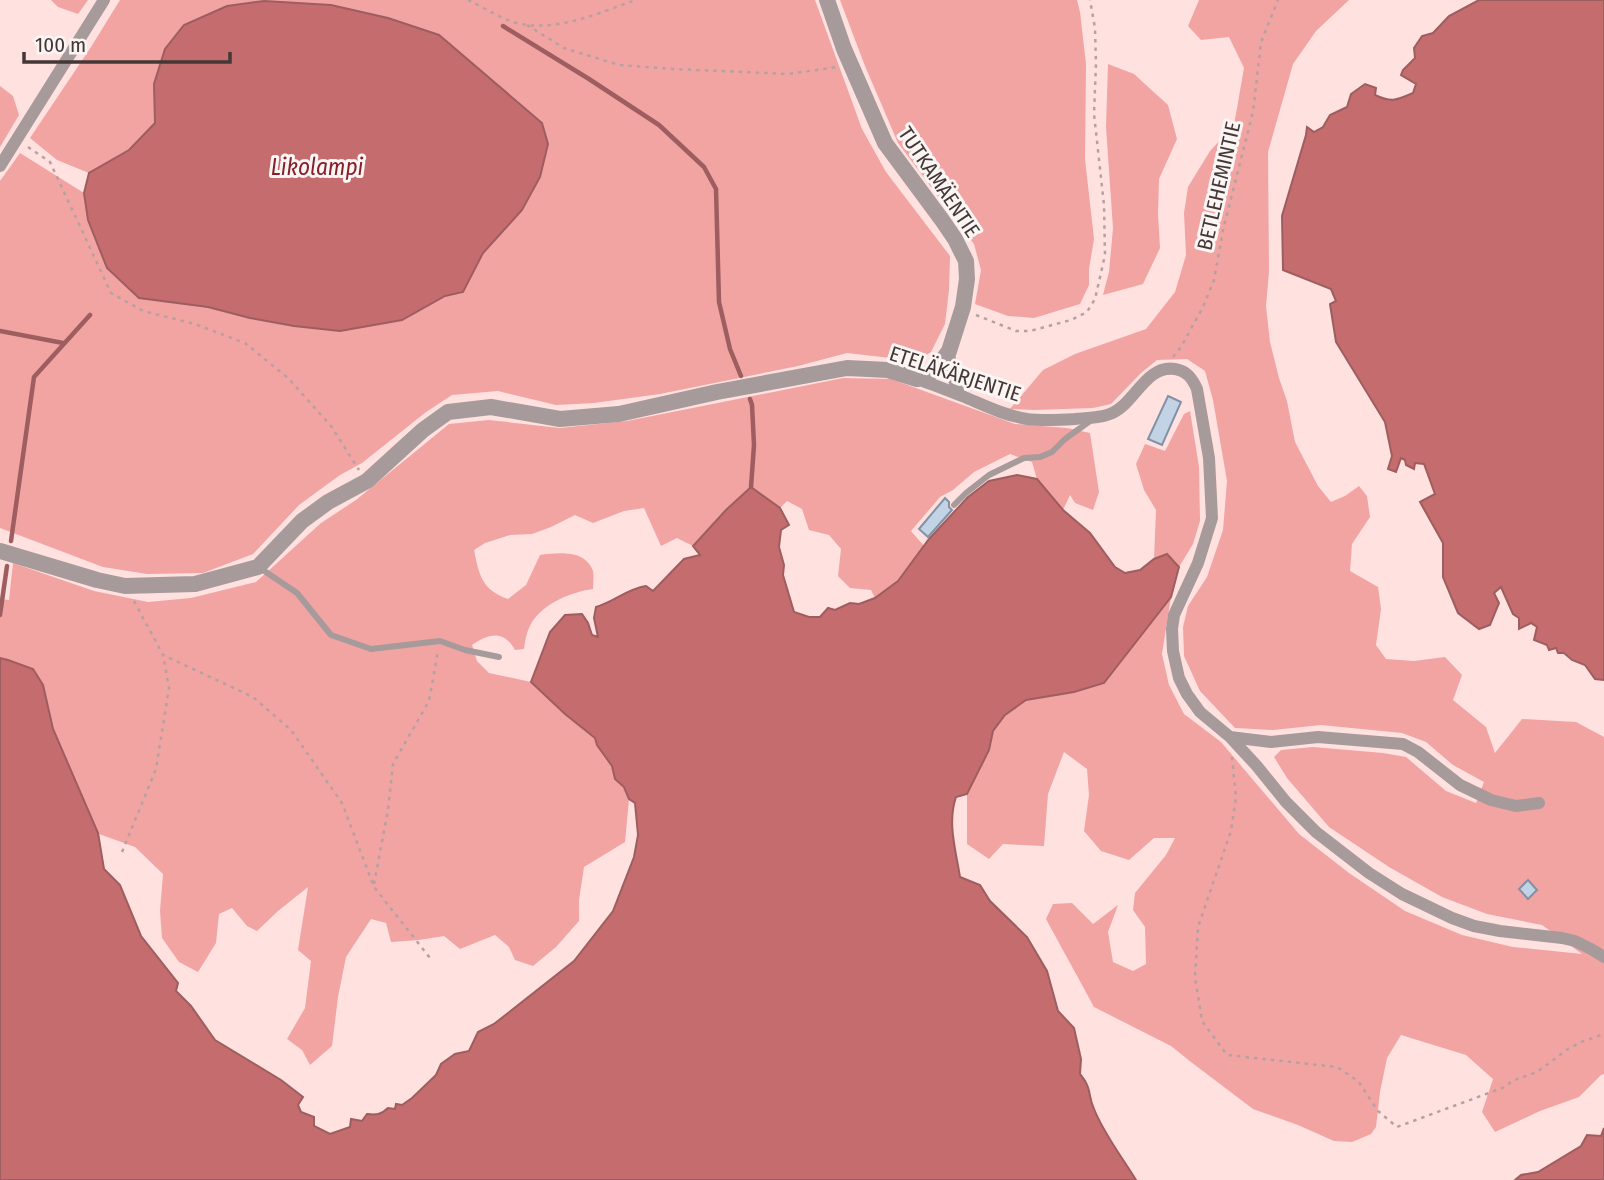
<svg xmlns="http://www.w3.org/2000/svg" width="1604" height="1180" font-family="'Fira Sans Condensed',sans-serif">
	<rect width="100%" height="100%" fill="#ffe1e0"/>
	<!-- green -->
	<path fill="#f2a4a3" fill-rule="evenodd" d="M51,0H88L78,14L58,7Z
		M120,0H815L862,129L886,172L950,256L949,290L945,324L931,352L917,361L847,353L798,366L660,394L594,403L556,405L498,391L452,395L426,412L362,463L340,475L299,505L253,554L203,573L147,574L103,567L0,528V181L20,153L84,193L89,173L57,160L30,138L91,47ZM516,216L483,253L463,292L445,296L402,320L250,318L208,307Z
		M840,0H1077L1080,12L1086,64L1085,159L1094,239L1089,269V285L1080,304L1034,318L1008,316L975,304L981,270L974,244L898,143L865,66Z
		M1199,0H1349L1316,31L1293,64L1268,152L1269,272L1266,306L1270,342L1279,378L1287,401L1295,442L1318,486L1331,502L1345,496L1359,486L1367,496L1370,517L1352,544L1350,571L1378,587L1381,609L1376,645L1386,659L1414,661L1445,657L1462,675L1453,700L1486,727L1495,753L1522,719L1576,722L1604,737V1074L1601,1075L1579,1097L1540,1111L1495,1132L1482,1112L1493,1079L1466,1055L1401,1035L1387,1058L1380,1092L1376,1127L1371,1134L1352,1142L1334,1141L1298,1125L1253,1109L1191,1062L1171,1046L1094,1007L1046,919L1053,904L1072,903L1093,924L1118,905L1108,932L1113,962L1133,971L1146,964L1145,927L1133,910L1135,893L1166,855L1175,838H1154L1129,860L1101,851L1084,831L1089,795L1087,769L1064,752L1048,794L1044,846L1003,844L989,859L967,844V794L989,750L993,731L1005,715L1026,700L1074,692L1104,683L1171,597L1162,654L1169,685L1184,714L1221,742L1299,834L1349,873L1405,911L1462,935L1513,947L1582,954L1542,925L1487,914L1442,897L1389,867L1329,827L1287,778L1274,757L1281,750L1313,747L1383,753L1406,757L1446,791L1476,803L1484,782L1453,765L1426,742L1402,733L1321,725L1273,730L1235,728L1200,691L1184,656L1183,627L1188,606L1207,577L1223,530L1227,481L1213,400L1205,371L1187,359L1157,360L1141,373L1111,404L1093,408L1035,410L1010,409L1043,370L1075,354L1146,329L1175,292L1186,255L1184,213L1188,187L1210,151L1234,125L1244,68L1229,37L1201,40L1188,26Z
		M1108,64L1134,74L1168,105L1177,139L1159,179L1158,214L1160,248L1143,284L1103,295L1109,272L1113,228L1106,127Z
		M0,86L13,96L19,115L0,147Z
		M843,378L891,379L1015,424L1067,428L1090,433L1099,492L1093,510L1075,503L1070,495L1063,510L1037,479L1032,462L1010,454L974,472L953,490L940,497L911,531L924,546L898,581L875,598L871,590L850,588L838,576L841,549L829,535L809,530L802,509L787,501L780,508L751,487L726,510L693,546L677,538L661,546L644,508L624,511L593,523L575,515L551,527L532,534L510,535L485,543L474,550C479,575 482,590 508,599L526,585L540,555C558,553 585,549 593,571C594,576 593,583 593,589C570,592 539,605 529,628C526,634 525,642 524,649L515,650C504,630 489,633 472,645L477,661L489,673L531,682L565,714L595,738L597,745L612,766L615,779L624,787L629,799L625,842L584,867L579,900V921L556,947L533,966L515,960L509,947L495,935L460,949L444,936L419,940L391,942L386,923L371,919L346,957L338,997L332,1046L310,1065L302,1050L287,1039L305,1008L311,961L298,950L308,887L278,911L257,931L247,926L232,908L219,914L216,943L198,972L179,962L162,938L160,911L163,874L135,847L99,834L104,869L120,885L0,847V599L9,600L13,563L94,591L148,602L191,598L256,582L321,523L356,500L449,424L489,420L560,428L627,421Z
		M1190,411L1199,467L1200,521L1193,544L1179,567L1167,554L1154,559L1156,510L1144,490L1136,464L1145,444L1165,451L1184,414Z"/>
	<!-- water -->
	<path fill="#c56d6e" stroke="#9e5d5e" stroke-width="2" d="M1479,0H1604V680L1595,679L1585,665L1572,660L1564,653H1558L1556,648L1549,650L1547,645L1534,640L1537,627L1531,623L1519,629V618L1513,614L1501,587L1494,593L1499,603L1490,625L1479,629L1458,613L1443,577V543L1420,502L1435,494L1424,464L1415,463L1414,469L1406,465L1405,460L1401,458L1396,472L1388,469L1392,456L1385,422L1336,342L1330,304L1336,301L1331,289L1283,270L1282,216L1306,135L1307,127L1314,132L1323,127L1330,115L1347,107L1351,94L1365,84L1376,88L1375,95C1392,103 1397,100 1413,93L1416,84L1401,75L1403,70L1415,58L1414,48L1422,36L1433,33L1449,16Z
		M264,1L331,5L388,18L439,35L542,123L548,144L540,177L522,210L483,253L463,292L445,296L402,320L340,331L294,326L250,318L208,307L139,298L107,268L88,220L84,193L89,173L129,150L155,123L154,84L165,49L184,25L227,6Z
		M1017,475L1037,479L1063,510L1090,533L1115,567L1125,573L1140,570L1154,559L1167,554L1179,567L1171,597L1104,683L1074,692L1026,700L1005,715L993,731L989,750L967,794L956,797C947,823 956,851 960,877L980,885L990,901L1027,937L1047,971L1058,1011L1074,1028L1081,1059L1080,1074C1093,1090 1087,1094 1094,1109C1104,1134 1122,1157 1136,1180H0V658L8,660L33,669L43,685L53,729L98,833L104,869L120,885L141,936L178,983L176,991L191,1006L215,1040L281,1080L303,1097L298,1105L301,1112L314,1117V1126L330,1134L350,1127L351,1119L362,1121L367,1114C376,1115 381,1115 388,1108L395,1109L396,1104L402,1105L412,1098L436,1075L441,1064L455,1054L469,1051L478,1032L494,1024L574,961L613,911L634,857L638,835L635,803L629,799L624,787L615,779L612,766L597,745L595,738L565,714L531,682L550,632L565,615L582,614L588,623L592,635L598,637L594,618L596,607C615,601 627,589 646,586L653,591L684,559L700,555L693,546L726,510L751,487L780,508L789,525L781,530L779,547L784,565L783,575L794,612L809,617H820L828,608L835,610L850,603L859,604L875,598L898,581L929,539L968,497L989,481Z
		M1604,1128V1180H1515L1521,1175L1538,1172L1581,1146L1587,1135L1601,1136Z"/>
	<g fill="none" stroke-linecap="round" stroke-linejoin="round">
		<!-- stream -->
		<path stroke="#9e5d5e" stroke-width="4.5" d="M503,26L589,79L659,125L704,167L716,189L719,302L730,349L741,376
			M0,331L63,343
			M750,399L752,405L754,445L751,487
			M11,541L34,377L90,315
			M0,615L7,566"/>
	</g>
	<!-- building -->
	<path fill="#c2d3e6" stroke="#8292a4" stroke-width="2" d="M1168,396L1181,402L1162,445L1148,439Z
		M945,498L949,502V507L952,510L928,537L919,529Z
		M1528,880L1537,890L1528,899L1519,889Z"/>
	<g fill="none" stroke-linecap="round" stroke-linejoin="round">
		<!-- path -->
		<path stroke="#b7a1a0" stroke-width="2.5" stroke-dasharray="3.5 5" stroke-linecap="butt" d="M468,0C483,7 498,17 513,22C554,34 598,13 636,0
			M527,25L564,48L619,65L674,69L788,74L837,67
			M28,147L50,162L111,293L143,311L195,324L245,343L288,378L331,426L359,470
			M976,315L1016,331H1030L1071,320L1087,312L1095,299L1105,255L1104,205L1094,114L1096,64L1095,28L1090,0
			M1173,357L1181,347L1203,307L1214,280L1223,230L1253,112L1261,42L1278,0
			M134,601L163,655L253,697L291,730L342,803L374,887L430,958
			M1232,757L1236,797L1231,831L1198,927L1195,977L1202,1021L1227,1055L1337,1067L1358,1081L1378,1111L1397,1127L1505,1087L1512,1081L1537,1072L1568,1049L1581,1042L1604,1034
			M122,852L156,769L169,688L163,655
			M374,884L388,810L393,764L429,701L438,651"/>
		<!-- service -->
		<path stroke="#a79a9a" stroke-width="6" d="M954,505L966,493L989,475L1024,458L1040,457L1052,452L1065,439L1090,421
			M260,568L297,593L331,635L371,649L440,641L465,650L499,657"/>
		<!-- minor -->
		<path stroke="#a79a9a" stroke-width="12" d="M0,166L104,0
			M949,351L952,376L962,396
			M917,379C932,384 947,390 962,396C984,405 1003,415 1027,419C1043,421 1059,420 1075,419C1086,418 1097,418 1107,415C1134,408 1144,364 1175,369C1187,371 1192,378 1197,389L1209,458L1212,518L1198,563L1174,615L1172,629L1173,651L1179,678L1187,694L1200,712L1230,737L1256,765L1286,802L1316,832L1369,873L1402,894L1452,918L1474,926L1500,931L1562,938L1575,941L1591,949L1604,957
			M1230,737L1271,742L1318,737L1403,744L1418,752L1460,785L1491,800L1516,806L1539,803"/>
		<!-- tertiary -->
		<path stroke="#a79a9a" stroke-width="16" d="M0,551L97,580L125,586L195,584L258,567L302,521L328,502L367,481L423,430L448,412L491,407L560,419L619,414L717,392L847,368L888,370L917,379L935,370L949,351L963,307L967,279L966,261L955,239L942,220L885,143L844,49L827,0"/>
	</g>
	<g text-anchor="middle" stroke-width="6" stroke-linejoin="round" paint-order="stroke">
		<!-- street labels -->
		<g font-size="21" fill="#433837" stroke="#fbf5f4">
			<text transform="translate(939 182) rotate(56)" y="7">TUTKAMÄENTIE</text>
			<text transform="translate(1219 186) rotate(-77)" y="7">BETLEHEMINTIE</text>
			<text transform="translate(955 374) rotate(18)" y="7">ETELÄKÄRJENTIE</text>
		</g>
		<!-- water labels -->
		<g font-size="23" font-style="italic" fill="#881e2a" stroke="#fbf5f4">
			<text x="317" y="175">Likolampi</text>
		</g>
	</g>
	<!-- scale -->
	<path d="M24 52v10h206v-10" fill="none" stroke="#433837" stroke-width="3.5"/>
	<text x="35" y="52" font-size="21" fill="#433837" stroke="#fbf5f4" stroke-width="5" paint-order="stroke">100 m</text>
</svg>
